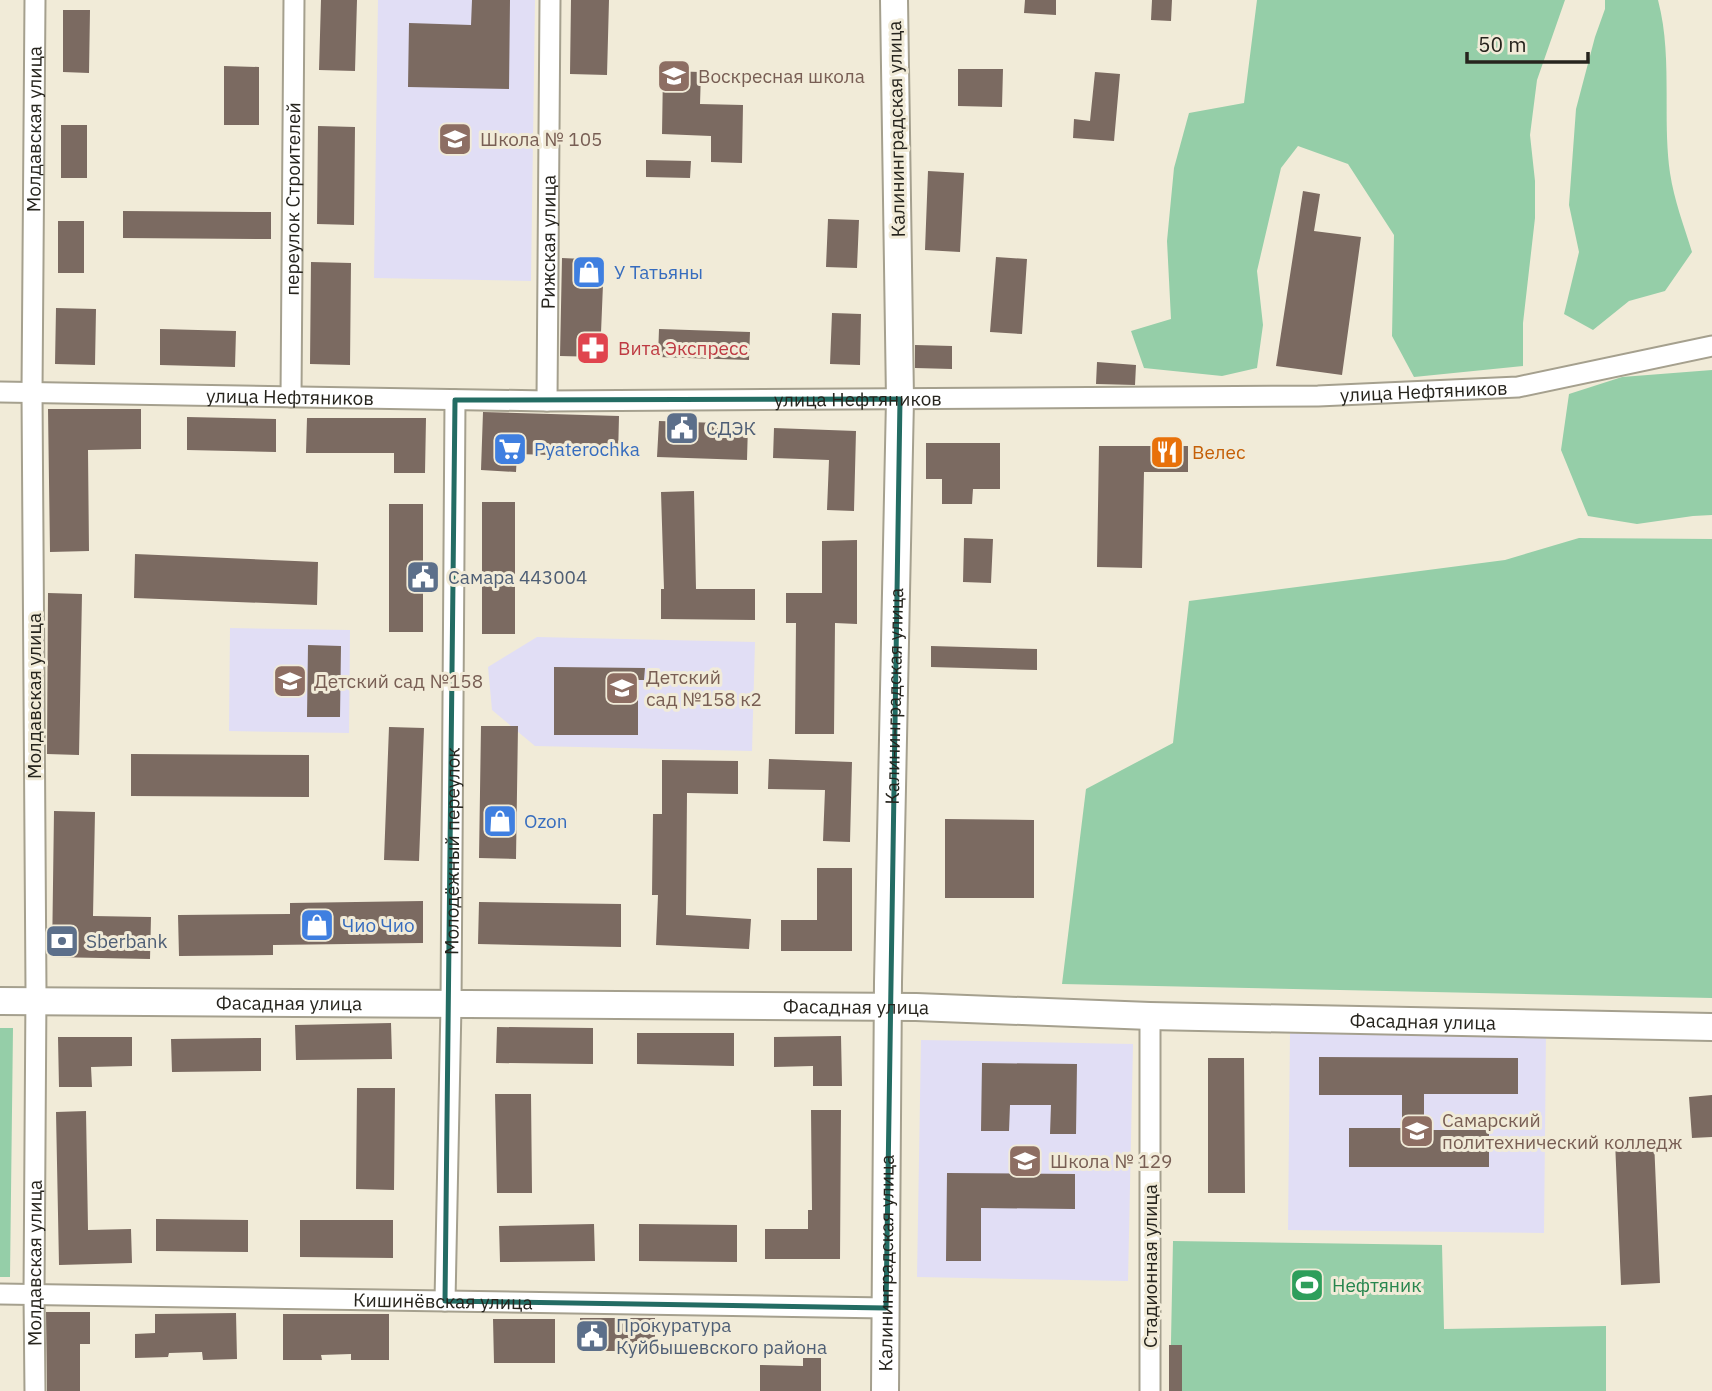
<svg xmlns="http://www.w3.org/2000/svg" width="1712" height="1391" font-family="'IBM Plex Sans',sans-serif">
	<rect width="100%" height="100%" fill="#f1ebd8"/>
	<!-- education -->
	<path fill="#e1def5" d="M378,0H535L531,281L374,278Z
		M230,628L350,630L349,733L229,731Z
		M537,637L755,642L752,751L535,746L492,710L488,667Z
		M1290,1030L1546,1033L1544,1233L1288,1230Z
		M921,1040L1133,1044L1128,1281L917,1277Z"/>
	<!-- green -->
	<path fill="#95cea8" d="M1257,0H1565L1537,80L1530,135L1535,181V218L1523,323V366L1414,377L1392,336L1394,235L1348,164L1298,146L1281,168L1257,271L1263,325L1257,368L1222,376L1144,368L1131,331L1171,319L1167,241L1174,168L1189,113L1244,103Z
		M1605,0H1658C1673,57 1662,116 1670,173C1674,200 1684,226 1692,252L1665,291L1629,301L1593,330L1564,314L1579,252L1569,205L1576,109L1595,37L1605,9Z
		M1712,370V515L1693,516L1637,524L1588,516L1561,450L1569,394L1622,377Z
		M1579,538L1712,539V998L1062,984L1086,789L1173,743L1189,601L1505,560Z
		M0,1028H13L10,1277H0Z
		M1173,1241L1442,1245L1444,1329L1606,1326V1391H1170Z"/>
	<!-- building -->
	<path fill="#7b6a61" d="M321,0H357L355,71L319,70Z
		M472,0H510L509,89L408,87L409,23L471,25Z
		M571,0H609L607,75L570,74Z
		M1025,0H1056V15L1024,13Z
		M1152,0H1172L1171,21L1151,20Z
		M63,10H90L89,73L63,72Z
		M224,66L259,67V125H224Z
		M958,69H1003L1002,107L958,106Z
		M663,71L701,72L700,104L743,105L742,163L711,162V136L662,134Z
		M1095,72L1120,74L1114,141L1073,138L1074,119L1090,121Z
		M61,125H87V178H61Z
		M318,126L355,127L354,225L317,224Z
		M646,160L691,161L690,178L646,177Z
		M928,171L964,173L960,252L925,250Z
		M1303,191L1320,194L1314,231L1361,237L1342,375L1276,366Z
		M123,211L271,212V239L123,238Z
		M828,219L859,220L857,268L826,267Z
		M58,221H84V273H58Z
		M996,257L1027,259L1022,334L990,332Z
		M562,258L604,260L600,357L560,356Z
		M311,262L351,263L350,365L310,364Z
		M56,308L96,309L95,365L55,364Z
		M832,313L861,314L860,365L830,364Z
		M160,329L236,331L235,367L160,365Z
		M659,329L750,332L749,360L658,357Z
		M915,345L952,346V369L915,368Z
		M1097,362L1136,365L1135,385L1096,384Z
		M48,409H141V449L88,450L89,551L50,552Z
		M483,412L619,416L618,457L517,454L516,472L481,470Z
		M187,417L276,419V452L187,450Z
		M307,418H426L425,473H394V453H306Z
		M659,421L748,424L747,460L657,457Z
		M774,428L856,431L854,511L827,510L829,460L773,458Z
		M926,443H1000V489H973L972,504H942V479H926Z
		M1099,446H1188V472H1144L1142,568L1097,567Z
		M694,491L696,589H755V620L661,619V589H664L661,492Z
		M482,502H515V634H482Z
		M389,504H423V632H389Z
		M964,538L993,539L991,583L963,582Z
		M857,540V624L835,623L834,734H795L796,623H786V593H822V541Z
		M135,554L318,562L317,605L134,598Z
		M48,593L82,594L79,755L47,754Z
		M308,645L341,646L340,717H307Z
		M931,646L1037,649V670L931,667Z
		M554,667L645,668L644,680H638V735H554Z
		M481,726H518L516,859L479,858Z
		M389,727L424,728L419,861L384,860Z
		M131,754L309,755V797L131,796Z
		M769,759L852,762L850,842L823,841L825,790L768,789Z
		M662,760L738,761V794L687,793L686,915L751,919L749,949L656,945L658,895H652L653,814H662Z
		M54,811L95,812L93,916L151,917L150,959L52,957Z
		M945,819L1034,820V898H945Z
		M817,868H852V951H781V920H817Z
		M423,901V943L273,945V955L179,956L178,915L290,914V903Z
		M479,902L621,904V947L478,944Z
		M391,1023L392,1059L296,1060L295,1025Z
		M497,1027L593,1028V1064L496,1063Z
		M637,1033H734V1066L637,1064Z
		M841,1036L842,1086H813V1066L774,1067V1037Z
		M58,1037H132V1066L91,1067L92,1087H59Z
		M261,1038V1071L172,1072L171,1039Z
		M1319,1057L1518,1058V1094H1424V1130H1489V1167H1349V1128H1402V1095H1319Z
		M1208,1058H1244L1245,1193H1208Z
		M982,1063L1077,1064L1076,1134H1050L1051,1105H1010L1009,1131H981Z
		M357,1088H395L394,1190L356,1189Z
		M495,1094H531L532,1193H497Z
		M1712,1095V1137L1692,1138L1689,1097Z
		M811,1110H841L840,1259H765V1229H808V1210H812Z
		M86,1111L88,1230L131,1229L132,1263L59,1265L56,1112Z
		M1654,1140L1660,1283L1621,1285L1615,1141Z
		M947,1173L1075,1174V1209L981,1208V1261H946Z
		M156,1219L248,1220V1252L156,1251Z
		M300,1220H393V1258L300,1257Z
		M594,1224L595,1261L500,1262L499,1226Z
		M639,1224L737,1225V1262L639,1261Z
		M46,1312H90V1344H80V1391H47Z
		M236,1313L237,1359L203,1360L202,1352L169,1353L168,1357L135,1358V1334L155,1333V1314Z
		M283,1314H389V1360H351V1354L321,1355L322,1360H283Z
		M580,1318H655V1351H580Z
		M493,1319H555V1363H494Z
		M1169,1345H1182V1391H1169Z
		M803,1358H821V1391H760V1365L803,1366Z"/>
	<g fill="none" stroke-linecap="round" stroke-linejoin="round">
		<!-- street casing -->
		<g stroke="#a5a08e" stroke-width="23">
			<g id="street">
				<path id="s1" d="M0,392L547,401L1318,396L1518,387L1712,346"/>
				<path id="s2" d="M291,397L294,0"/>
				<path id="s3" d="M547,401L550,0"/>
				<path d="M1150,1016V1391"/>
				<path id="s4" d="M0,1294L886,1308"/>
				<path id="s5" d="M445,1301L451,1005L455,400"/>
				<path id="s6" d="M35,1391L34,1295L36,991L32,392L35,0"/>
			</g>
		</g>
		<!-- secondary casing -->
		<g stroke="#a5a08e" stroke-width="30">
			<g id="secondary">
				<path id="s7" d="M0,1001L916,1007L1150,1016L1712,1027"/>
				<path id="s8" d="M885,1391L888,982L900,399L894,0"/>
			</g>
		</g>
		<!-- street -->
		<use href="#street" stroke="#fff" stroke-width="19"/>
		<!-- secondary -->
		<use href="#secondary" stroke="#fff" stroke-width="26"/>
	</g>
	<!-- marked area -->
	<path fill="none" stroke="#236c63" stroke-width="5" stroke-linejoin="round" d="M900,399L886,1308L445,1301L455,400Z"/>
	<!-- icons -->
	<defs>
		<g id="school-square" transform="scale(1.75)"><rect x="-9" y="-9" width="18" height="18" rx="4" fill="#8d6e63" stroke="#f1ebd8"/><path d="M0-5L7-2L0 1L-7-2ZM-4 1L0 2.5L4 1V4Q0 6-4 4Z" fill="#fff"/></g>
		<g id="shop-square" transform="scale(1.75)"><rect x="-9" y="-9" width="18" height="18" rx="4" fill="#3f7fe0" stroke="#f1ebd8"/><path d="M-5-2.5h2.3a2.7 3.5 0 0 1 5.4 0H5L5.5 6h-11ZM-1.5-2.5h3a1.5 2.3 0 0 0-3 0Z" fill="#fff"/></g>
		<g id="pharmacy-square" transform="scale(1.75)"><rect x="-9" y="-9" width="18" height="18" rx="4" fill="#e0444e" stroke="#f1ebd8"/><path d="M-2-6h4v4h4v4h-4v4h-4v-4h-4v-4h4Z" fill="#fff"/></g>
		<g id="civic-square" transform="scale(1.75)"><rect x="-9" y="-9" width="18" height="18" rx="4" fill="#5c6f8a" stroke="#f1ebd8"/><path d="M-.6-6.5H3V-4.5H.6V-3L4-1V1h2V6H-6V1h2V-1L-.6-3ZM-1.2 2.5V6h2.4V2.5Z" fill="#fff"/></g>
		<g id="supermarket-square" transform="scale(1.75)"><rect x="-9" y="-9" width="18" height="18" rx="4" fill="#3f7fe0" stroke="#f1ebd8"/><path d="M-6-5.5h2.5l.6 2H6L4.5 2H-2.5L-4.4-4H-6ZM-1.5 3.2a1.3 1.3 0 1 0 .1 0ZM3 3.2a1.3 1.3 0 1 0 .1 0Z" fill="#fff"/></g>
		<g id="restaurant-square" transform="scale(1.75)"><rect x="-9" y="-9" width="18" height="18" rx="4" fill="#e8710a" stroke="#f1ebd8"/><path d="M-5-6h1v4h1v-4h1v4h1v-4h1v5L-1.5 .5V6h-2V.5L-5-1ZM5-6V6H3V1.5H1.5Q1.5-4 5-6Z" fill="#fff"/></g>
		<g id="bank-square" transform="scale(1.75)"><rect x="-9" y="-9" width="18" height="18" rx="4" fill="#5c6f8a" stroke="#f1ebd8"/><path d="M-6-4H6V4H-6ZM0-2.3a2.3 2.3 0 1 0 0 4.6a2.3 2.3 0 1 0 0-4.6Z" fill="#fff"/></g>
		<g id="university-square" transform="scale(1.75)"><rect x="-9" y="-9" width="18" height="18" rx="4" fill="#8d6e63" stroke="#f1ebd8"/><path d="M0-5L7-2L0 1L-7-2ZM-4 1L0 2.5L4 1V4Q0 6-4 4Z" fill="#fff"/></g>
		<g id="stadium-square" transform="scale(1.75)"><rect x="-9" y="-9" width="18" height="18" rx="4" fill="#2e9e5b" stroke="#f1ebd8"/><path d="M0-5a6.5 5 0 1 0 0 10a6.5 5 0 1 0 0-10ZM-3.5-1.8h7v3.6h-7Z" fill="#fff"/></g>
	</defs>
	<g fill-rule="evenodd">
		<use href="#school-square" x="674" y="76"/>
		<use href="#school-square" x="455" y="139"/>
		<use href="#shop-square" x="589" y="272"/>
		<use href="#pharmacy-square" x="593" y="348"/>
		<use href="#civic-square" x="682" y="428"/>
		<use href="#supermarket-square" x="510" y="449"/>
		<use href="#restaurant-square" x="1167" y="452"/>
		<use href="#civic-square" x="423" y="577"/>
		<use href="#school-square" x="290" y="681"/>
		<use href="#school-square" x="622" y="688"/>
		<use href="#shop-square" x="500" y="821"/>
		<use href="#shop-square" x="317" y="925"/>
		<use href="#bank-square" x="62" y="941"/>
		<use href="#university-square" x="1417" y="1131"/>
		<use href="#school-square" x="1025" y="1161"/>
		<use href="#stadium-square" x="1307" y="1285"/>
		<use href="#civic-square" x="592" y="1336"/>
	</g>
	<g text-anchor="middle" stroke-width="6" stroke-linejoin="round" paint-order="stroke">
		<!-- education labels -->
		<g font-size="19" fill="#785e54" stroke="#f1ebd8" text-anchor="start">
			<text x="698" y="83">Воскресная школа</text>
			<text x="480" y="146">Школа № 105</text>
			<text x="646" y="684">Детский<tspan x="646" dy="22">сад №158 к2</tspan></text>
			<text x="314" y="688">Детский сад №158</text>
			<text x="1442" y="1127">Самарский<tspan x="1442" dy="22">политехнический колледж</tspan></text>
			<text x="1050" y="1168">Школа № 129</text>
		</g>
		<!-- street labels -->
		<g font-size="19" fill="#26241d" stroke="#f1ebd8">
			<text dy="7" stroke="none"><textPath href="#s6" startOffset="1262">Молдавская улица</textPath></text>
			<text transform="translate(896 129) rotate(-91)" y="7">Калининградская улица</text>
			<text dy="7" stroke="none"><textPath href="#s2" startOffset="198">переулок Строителей</textPath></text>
			<text dy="7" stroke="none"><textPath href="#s3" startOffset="159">Рижская улица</textPath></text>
			<text dy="7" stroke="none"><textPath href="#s1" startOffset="1424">улица Нефтяников</textPath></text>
			<text dy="7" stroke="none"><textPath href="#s1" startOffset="290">улица Нефтяников</textPath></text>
			<text dy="7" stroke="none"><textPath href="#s1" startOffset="858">улица Нефтяников</textPath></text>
			<text dy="7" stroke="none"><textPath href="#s8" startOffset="695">Калининградская улица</textPath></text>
			<text transform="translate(34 696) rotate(-90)" y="7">Молдавская улица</text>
			<text dy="7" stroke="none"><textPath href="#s5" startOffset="450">Молодёжный переулок</textPath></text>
			<text dy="7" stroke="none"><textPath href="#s7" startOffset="289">Фасадная улица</textPath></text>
			<text dy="7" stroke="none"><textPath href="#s7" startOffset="856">Фасадная улица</textPath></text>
			<text dy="7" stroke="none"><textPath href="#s7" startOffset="1423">Фасадная улица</textPath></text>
			<text dy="7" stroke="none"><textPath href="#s6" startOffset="128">Молдавская улица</textPath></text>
			<text dy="7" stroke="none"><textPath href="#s8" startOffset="128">Калининградская улица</textPath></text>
			<text transform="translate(1150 1266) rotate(-90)" y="7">Стадионная улица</text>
			<text dy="7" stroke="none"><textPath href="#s4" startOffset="443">Кишинёвская улица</textPath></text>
		</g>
		<!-- shop labels -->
		<g font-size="19" fill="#366cbe" stroke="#f1ebd8" text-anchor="start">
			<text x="614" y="279">У Татьяны</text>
			<text x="534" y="456">Pyaterochka</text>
			<text x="524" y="828">Ozon</text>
			<text x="342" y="932">Чио Чио</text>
		</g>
		<!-- health labels -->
		<g font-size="19" fill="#be3a42" stroke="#f1ebd8" text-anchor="start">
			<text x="618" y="355">Вита Экспресс</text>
		</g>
		<!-- service labels -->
		<g font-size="19" fill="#4e5e75" stroke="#f1ebd8" text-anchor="start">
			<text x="706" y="435">СДЭК</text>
			<text x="448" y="584">Самара 443004</text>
			<text x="86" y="948">Sberbank</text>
			<text x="616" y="1332">Прокуратура<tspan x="616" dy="22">Куйбышевского района</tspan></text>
		</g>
		<!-- food labels -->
		<g font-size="19" fill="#c56008" stroke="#f1ebd8" text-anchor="start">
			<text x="1192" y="459">Велес</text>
		</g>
		<!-- leisure labels -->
		<g font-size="19" fill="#27864d" stroke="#f1ebd8" text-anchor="start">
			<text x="1332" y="1292">Нефтяник</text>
		</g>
	</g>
	<!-- scale -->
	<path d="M1467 52v10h121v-10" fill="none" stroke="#26241d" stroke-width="3.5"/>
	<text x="1478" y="52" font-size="21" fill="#26241d" stroke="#f1ebd8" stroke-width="5" paint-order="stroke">50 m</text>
</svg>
